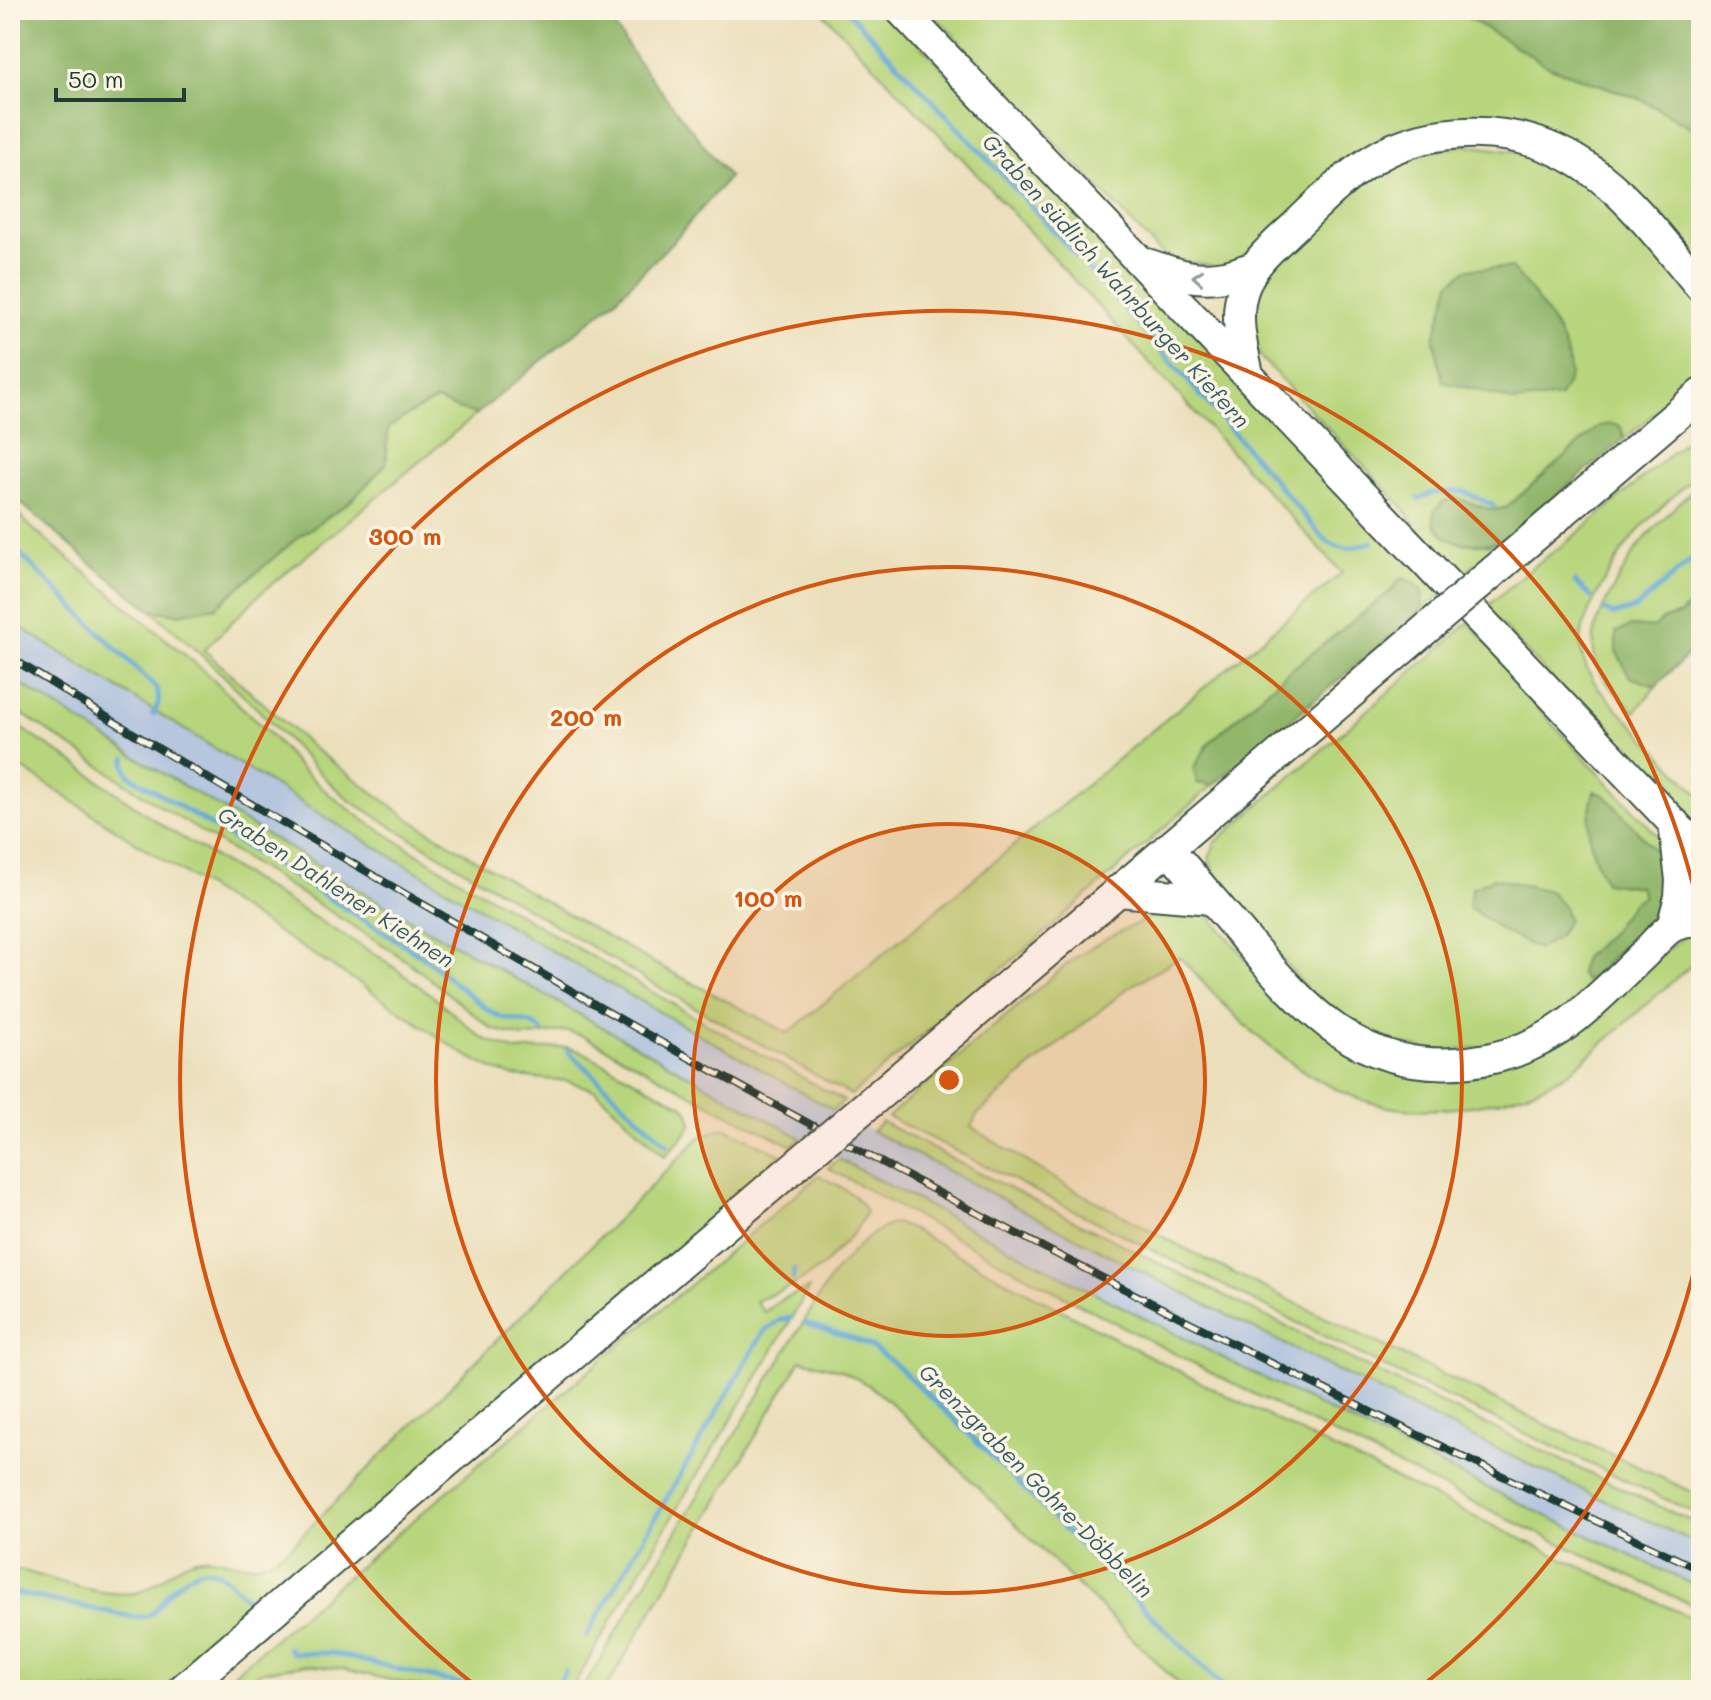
<svg xmlns="http://www.w3.org/2000/svg" width="1711" height="1700" font-family="Mali,sans-serif">
	<rect width="100%" height="100%" fill="#fcf5e5"/>
	<filter id="ink" filterUnits="userSpaceOnUse"><feTurbulence type="fractalNoise" baseFrequency=".0125" numOctaves="2"/><feDisplacementMap in="SourceGraphic" scale="16" xChannelSelector="R" yChannelSelector="G"/><feConvolveMatrix kernelMatrix="1 2 1 2 8 2 1 2 1" color-interpolation-filters="sRGB"/></filter>
	<filter id="wash" filterUnits="userSpaceOnUse"><feTurbulence type="fractalNoise" baseFrequency=".006" numOctaves="4" result="noise"/><feDisplacementMap in="SourceGraphic" scale="32" xChannelSelector="R" yChannelSelector="G"/><feGaussianBlur stdDeviation="1.8" result="paint"/><feColorMatrix in="noise" values="0 0 0 0 0 0 0 0 0 0 0 0 0 0 0 0 0 1.4 0 .05"/><feComposite in="paint" operator="in"/></filter>
	<g filter="url(#wash)">
		<rect width="100%" height="100%" fill="#ebdfbb"/>
		<!-- industrial -->
		<path fill="#b6c6de" d="M10,621L320,814L550,950L799,1092L1066,1234L1328,1366L1576,1488L1701,1545V1588L1562,1525L1314,1404L1045,1269L801,1138L400,914L152,767L10,677Z"/>
		<!-- green -->
		<path fill="#b7d57b" stroke="#6b8958" stroke-width="2" fill-rule="evenodd" d="M820,10H887L1442,593L1422,610L1423,601L1400,578L1391,591L1283,676L1208,744L1194,769L1197,783L1213,785L1033,943L851,1095L646,980L352,802C325,781 305,757 281,733C240,690 196,649 151,610L178,614L216,607L297,538L351,501L386,464L388,428L416,410L437,400L458,409L477,414L260,594L204,650L313,748L411,820L531,893L650,961L788,1033L1342,573L962,158Z
			M926,10H1455L1550,67L1640,99L1701,133V268L1644,201L1461,121L1251,254L1222,268L1171,259L1157,249L943,24Z
			M1464,145L1534,154L1595,186L1668,265L1701,308V374L1624,439L1623,433L1546,472L1506,508L1491,510L1456,498L1487,545L1505,539L1458,579L1437,556L1400,504L1263,360L1254,346L1251,299L1270,268L1368,177L1419,153Z
			M1701,428V471C1678,492 1654,512 1634,536C1620,552 1610,571 1600,589C1590,607 1580,627 1581,648C1582,662 1591,676 1598,688L1701,797V835L1485,608L1534,566L1571,539Z
			M1701,482V592L1681,614L1664,620L1653,628L1632,626L1630,677L1656,686L1635,712C1622,699 1607,686 1599,669C1584,639 1602,608 1617,582C1624,569 1631,556 1640,545C1658,522 1680,502 1701,482Z
			M10,506L33,529L203,670L273,737L297,765L329,794L364,820L447,872L702,1021L844,1101L833,1110L550,950L320,814L10,621Z
			M1469,622L1497,655L1529,699L1658,836L1667,850L1672,897L1655,925L1558,1017L1501,1045L1439,1052L1377,1039L1319,1003L1229,897L1217,879L1209,858L1215,843L1224,835L1422,663L1433,655ZM1594,792L1655,910L1583,959L1610,933L1633,902L1644,896L1639,887L1606,882C1588,848 1585,828 1594,792Z
			M10,677L152,767L400,914L801,1138L792,1146L714,1107L584,1036L566,1031L523,1037L492,1029L415,967L382,944L166,810L10,706Z
			M10,721L73,762L163,826L381,958L429,993L482,1038L516,1051L566,1047L583,1052L684,1106L689,1113L692,1123L687,1132L665,1156L595,1090L567,1081L513,1076L492,1069L462,1053L368,989L144,848L10,760Z
			M1166,902L1200,910L1210,917L1296,1015L1457,1077L1668,949L1686,935L1701,929V958C1669,982 1639,1012 1609,1038C1594,1051 1578,1067 1561,1077C1530,1094 1497,1103 1463,1107C1437,1110 1409,1112 1384,1106C1300,1087 1235,1019 1180,957L1128,988L1033,1065L977,1115L971,1127L1067,1186L1207,1260L1547,1425L1701,1496V1516L1407,1378L888,1117L1067,964L1084,952L1107,938L1161,912Z
			M882,1122L975,1171L1413,1390L1701,1526V1545C1420,1416 1145,1275 872,1131Z
			M726,1128L781,1155L733,1196L735,1201L163,1690H10V1571L20,1570C51,1578 112,1602 142,1591C164,1582 177,1561 202,1558C220,1555 239,1568 257,1564C269,1562 280,1553 290,1547L700,1137L714,1131Z
			M839,1159C1122,1310 1409,1454 1701,1588V1609C1404,1473 1113,1327 828,1168Z
			M819,1175C837,1185 857,1193 866,1212L856,1230L822,1267L794,1285L756,1301L764,1312L781,1300L809,1288L758,1376L680,1503L571,1690H435L342,1669L304,1665L263,1671L232,1690H214Z
			M895,1223L913,1230C1170,1372 1434,1501 1701,1622V1690H1185L898,1409L870,1386L841,1370L801,1360L605,1690H582L682,1522L829,1280C847,1257 867,1232 895,1223Z"/>
		<!-- forest -->
		<path fill="#91b66b" stroke="#587a50" stroke-width="2" d="M10,10H604L642,67L729,177L678,236L614,301L477,414L458,409L437,400L416,410L388,428L386,464L351,501L297,538L216,607L178,614L151,610L93,565L23,505L10,491Z
			M1455,10H1701V133L1640,99L1550,67Z
			M1511,268C1534,293 1570,339 1570,373C1570,381 1563,390 1560,397L1513,402L1477,390L1443,382L1434,339L1450,283L1467,269Z
			M1611,424L1621,427L1624,439L1505,539C1487,545 1466,547 1447,538C1442,535 1438,528 1434,524V511L1444,501L1456,498L1491,510L1506,508L1599,426Z
			M1401,578L1413,582L1423,591L1422,610L1213,785L1197,783L1194,768L1208,744L1283,676L1391,591Z
			M1701,592V641L1656,686L1630,677L1616,651V632L1632,626L1653,628L1664,619L1681,614Z
			M1594,791L1605,795L1658,854L1661,887L1655,910L1649,921L1586,982L1580,974L1583,959L1610,933L1633,902L1643,896L1639,887L1605,882C1588,848 1585,828 1594,791Z
			M1493,878L1550,891L1564,907L1568,920L1559,936L1538,949L1505,933L1469,907L1472,888Z"/>
		<g fill="none" stroke-linecap="round" stroke-linejoin="round">
			<!-- stream -->
			<path stroke="#61a8d7" stroke-width="5" d="M846,10C1010,180 1171,356 1323,538C1342,552 1351,549 1372,542
				M1418,499L1432,493L1463,491L1494,506
				M10,544L157,689C160,700 159,705 153,714
				M1575,582L1591,597
				M1605,610L1613,615L1636,608L1701,552
				M126,758L125,765L129,775L421,955L488,1010L501,1017L531,1023L542,1031
				M568,1051L668,1145
				M793,1279L794,1269
				M805,1323L852,1338L872,1347L894,1363L957,1422L1226,1690
				M10,1592L133,1617C139,1617 145,1618 151,1614C160,1607 164,1596 172,1589C181,1581 199,1566 211,1570C225,1574 236,1588 246,1598
				M586,1637L764,1331L780,1320L791,1318
				M288,1648L293,1653H331L486,1690
				M556,1690L565,1671"/>
		</g>
	</g>
	<g filter="url(#ink)">
		<g fill="none" stroke-linecap="round" stroke-linejoin="round">
			<!-- primary casing -->
			<g stroke="#3e5548" stroke-width="34">
				<path id="primary" d="M901,10L1701,852
					M1144,263C1170,272 1196,282 1224,276C1234,275 1244,270 1254,267
					M1248,374C1242,347 1234,317 1243,290C1252,262 1276,244 1296,225C1321,201 1345,176 1375,158C1424,129 1492,125 1546,146C1614,172 1655,233 1701,287
					M1494,571L1701,394
					M1168,848C1193,878 1218,906 1243,936C1307,1011 1360,1074 1469,1062C1514,1057 1555,1037 1588,1007C1608,989 1627,971 1645,953C1653,945 1662,933 1672,927C1679,923 1692,921 1701,921
					M1117,891L1211,899
					M1672,927L1680,897L1681,880L1674,823
					M898,1079L1433,623
					M182,1690L347,1547L769,1188"/>
			</g>
			<!-- primary -->
			<use href="#primary" stroke="#fff" stroke-width="30"/>
			<!-- rail casing -->
			<g stroke="#1f3d34" stroke-width="8">
				<path id="rail" d="M10,657C149,745 291,828 433,910C508,954 583,998 659,1041C999,1231 1348,1405 1701,1570"/>
			</g>
			<!-- rail -->
			<use href="#rail" stroke="#fcf5e5" stroke-width="5" stroke-dasharray="15" stroke-linecap="butt"/>
			<!-- primary-bridge casing -->
			<g stroke="#3e5548" stroke-width="34" stroke-linecap="butt">
				<path id="primary-bridge" d="M1433,623L1494,571
					M769,1188L898,1079"/>
			</g>
			<!-- primary-bridge -->
			<use href="#primary-bridge" stroke="#fff" stroke-width="30"/>
		</g>
		<!-- one-way arrows -->
		<defs><path id="oneway-chevron" d="M-2-3.5L2.5 0L-2 3.5" fill="none" stroke-width="1.6" stroke-linecap="round" stroke-linejoin="round" transform="scale(2)"/></defs>
		<use stroke="#8f9e9a" href="#oneway-chevron" transform="translate(1198 277) rotate(-176)"/>
	</g>
	<!-- distance rings -->
	<circle cx="949" cy="1080" r="256" fill="#d45610" fill-opacity=".12"/>
	<g fill="none" stroke="#d45610" stroke-width="4">
		<circle cx="949" cy="1080" r="256"/>
		<circle cx="949" cy="1080" r="513"/>
		<path d="M1700 1246A769 769 0 0 1 1422 1686M476 1686A769 769 0 1 1 1700 914"/>
	</g>
	<g text-anchor="middle" stroke-width="7" stroke-linejoin="round" paint-order="stroke">
		<!-- water labels -->
		<g font-size="22" font-style="italic" fill="#335d65" stroke="#fcf5e5">
			<text transform="translate(1116 281) rotate(48)" y="8">Graben südlich Wahrburger Kiefern</text>
			<text transform="translate(336 887) rotate(33)" y="8">Graben Dahlener Kiehnen</text>
			<text transform="translate(1036 1481) rotate(45)" y="8">Grenzgraben Gohre-Döbbelin</text>
		</g>
	</g>
	<circle cx="949" cy="1080" r="12" fill="#d45610" stroke="#fcf5e5" stroke-width="4"/>
	<g font-size="24" text-anchor="middle" font-weight="bold" fill="#d45610" stroke="#fcf5e5" stroke-width="7" stroke-linejoin="round" paint-order="stroke">
		<text x="405" y="545">300 m</text>
		<text x="586" y="726">200 m</text>
		<text x="768" y="907">100 m</text>
	</g>
	<!-- margin -->
	<rect width="1711" height="1700" fill="none" stroke="#fcf5e5" stroke-width="40"/>
	<!-- scale -->
	<path d="M56 88v12h128v-12" fill="none" stroke="#1f3d34" stroke-width="4"/>
	<text x="68" y="88" font-size="24" fill="#1f3d34" stroke="#fcf5e5" stroke-width="6" paint-order="stroke">50 m</text>
</svg>
